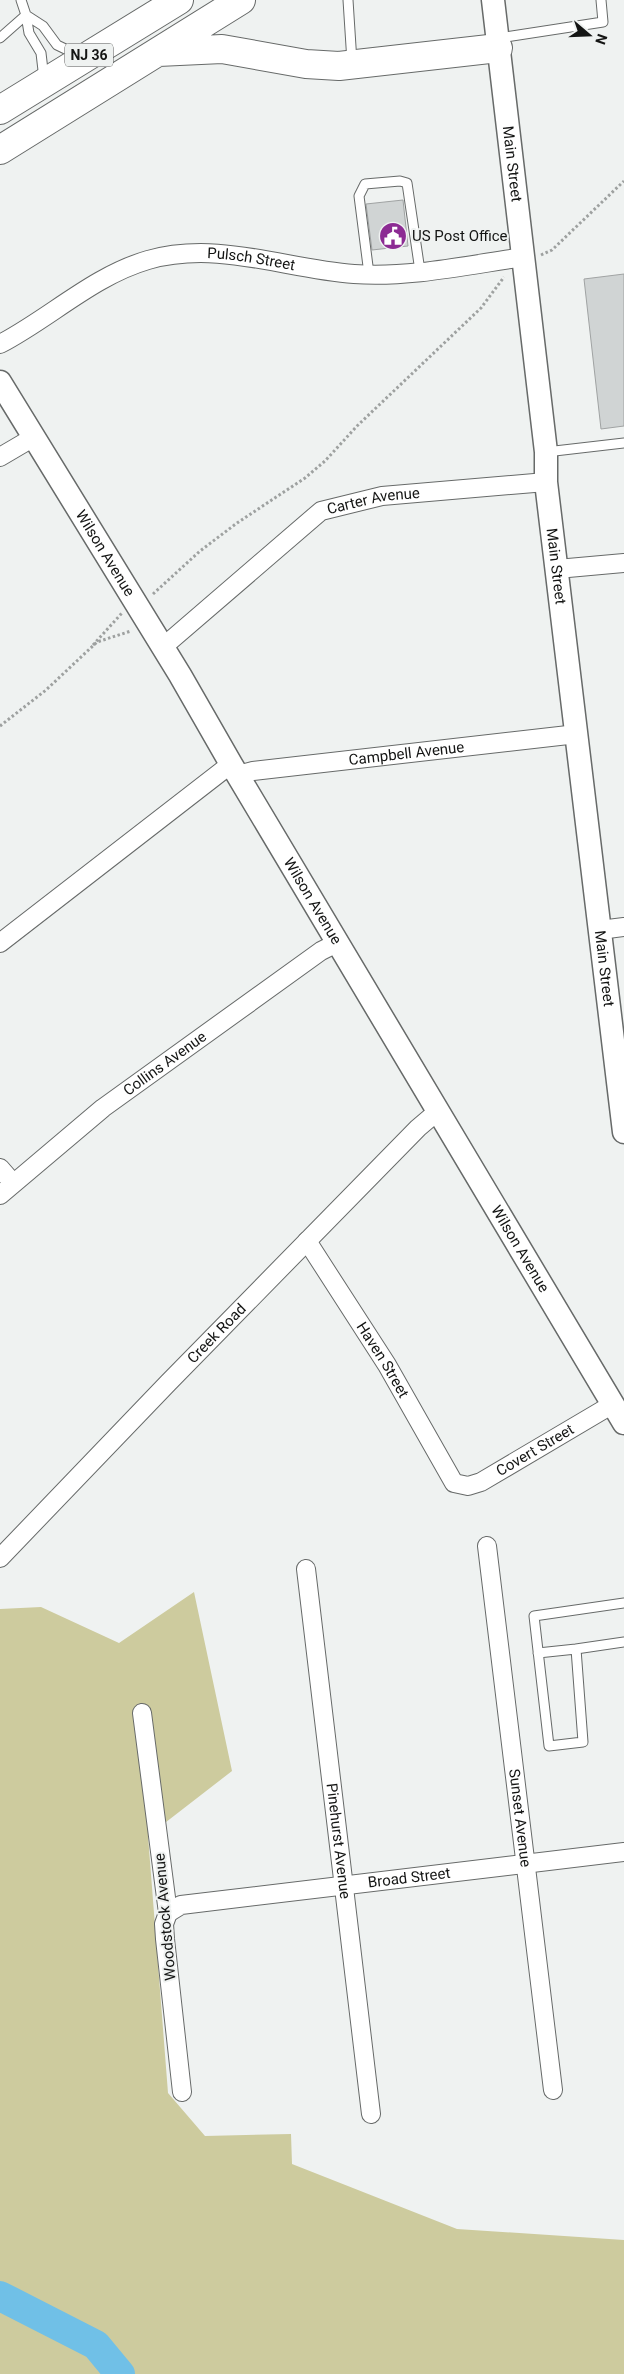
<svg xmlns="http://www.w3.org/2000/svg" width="624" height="2374" font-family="Roboto,sans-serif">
	<rect width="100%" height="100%" fill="#eff2f1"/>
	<!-- green -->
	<path fill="#cdcb9e" d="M194,1592L232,1771L148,1836L168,2093L205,2136L291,2134L292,2164L457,2229L624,2240V2374H0V1609L41,1607L119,1643Z"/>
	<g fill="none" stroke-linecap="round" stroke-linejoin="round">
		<!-- river -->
		<path stroke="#70c0e7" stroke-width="30" d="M0,2296L96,2345L120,2374"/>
	</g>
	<!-- building -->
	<path fill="#d0d4d4" stroke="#a0a3a3" d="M403,200L408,246L372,250L366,204Z
		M624,274V426L601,429L584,279Z"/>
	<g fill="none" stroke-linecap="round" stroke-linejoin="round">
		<!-- service casing -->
		<g stroke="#676a69" stroke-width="11">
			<path id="service" d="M348,0L352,62
				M0,38L26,15L21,0
				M499,38L603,22L601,0
				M44,79L41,53L29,33L26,15L43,26L57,45L80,56
				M369,274L359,196L365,184L400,181L407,183L420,271
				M546,452L624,443
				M624,1603L534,1616L549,1746L583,1742L576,1649L624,1642
				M538,1653L576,1649"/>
		</g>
		<!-- minor casing -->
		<g stroke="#676a69" stroke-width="20">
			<g id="minor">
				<path id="s1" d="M0,344C50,318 93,276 148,260C218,240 285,269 354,274C410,278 468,265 524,257"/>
				<path d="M0,457L34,437"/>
				<path d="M557,569L624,563"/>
				<path id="s2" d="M163,647L321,511L382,496L546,482"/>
				<path id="s3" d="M238,775L253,771L577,734"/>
				<path d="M600,930L624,927"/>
				<path d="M0,943L231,764"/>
				<path d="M0,1168L13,1183"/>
				<path id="s4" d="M0,1195L103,1108L321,951L337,943"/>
				<path id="s5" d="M307,1241L387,1365L454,1483L468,1486L481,1482L613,1404"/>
				<path id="s6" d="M487,1546L553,2090"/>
				<path id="s7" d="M0,1558L168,1383L418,1128L438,1111"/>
				<path id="s8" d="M306,1569L371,2114"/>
				<path d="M142,1713L168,1913L164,1924L165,1939L182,2092"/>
				<path id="s9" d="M168,1913L181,1905L624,1852"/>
			</g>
		</g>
		<!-- tertiary casing -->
		<g stroke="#676a69" stroke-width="25">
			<g id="tertiary">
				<path id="s10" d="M493,0L546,452V482L624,1132"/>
				<path id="s11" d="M0,382L180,675L231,764L624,1423"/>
			</g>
		</g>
		<!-- trunk casing -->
		<g stroke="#676a69" stroke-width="30">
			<path id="trunk" d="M158,52L222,49L306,64L339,66L498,48
				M0,110L179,0
				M0,150L241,0"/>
		</g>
		<!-- path -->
		<path stroke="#9ea1a0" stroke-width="3" stroke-dasharray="2.5 2.5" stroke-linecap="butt" d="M541,255L552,250L624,181
			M153,594L200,551L237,523L305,478L325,461L357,426L481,308L504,277
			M93,645L122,613
			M0,726L46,690L97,642L131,631"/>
		<!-- service -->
		<use href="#service" stroke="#fff" stroke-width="9"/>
		<!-- minor -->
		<use href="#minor" stroke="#fff" stroke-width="18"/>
		<!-- tertiary -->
		<use href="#tertiary" stroke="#fff" stroke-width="22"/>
		<!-- trunk -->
		<use href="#trunk" stroke="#fff" stroke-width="28"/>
	</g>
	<!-- icons -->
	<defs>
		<g id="civic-disc" transform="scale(1.4375)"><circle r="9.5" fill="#8c2b93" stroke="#eff2f1"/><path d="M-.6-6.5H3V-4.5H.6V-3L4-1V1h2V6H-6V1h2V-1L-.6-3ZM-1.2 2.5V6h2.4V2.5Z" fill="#fff"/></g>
	</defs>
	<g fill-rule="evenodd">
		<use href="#civic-disc" x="393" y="236"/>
	</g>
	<g text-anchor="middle" stroke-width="4" stroke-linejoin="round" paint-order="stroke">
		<!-- shield labels -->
		<rect fill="#eff2f1" stroke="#565756" stroke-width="1" x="65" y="43.5" width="48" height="23" rx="4"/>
		<g font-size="14" font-weight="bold" fill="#141514">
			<text x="89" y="60">NJ 36</text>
		</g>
		<!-- street labels -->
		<g font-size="15" fill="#141514" stroke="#eff2f1">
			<text dy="5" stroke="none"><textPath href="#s10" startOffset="165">Main Street</textPath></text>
			<text dy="5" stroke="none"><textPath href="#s1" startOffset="275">Pulsch Street</textPath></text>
			<text dy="5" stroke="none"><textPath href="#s2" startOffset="262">Carter Avenue</textPath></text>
			<text dy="5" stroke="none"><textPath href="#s11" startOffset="201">Wilson Avenue</textPath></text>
			<text dy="5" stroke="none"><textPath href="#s10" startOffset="570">Main Street</textPath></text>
			<text dy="5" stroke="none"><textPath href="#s3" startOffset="170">Campbell Avenue</textPath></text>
			<text dy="5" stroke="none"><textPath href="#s11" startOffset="606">Wilson Avenue</textPath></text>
			<text dy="5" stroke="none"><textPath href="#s10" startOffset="975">Main Street</textPath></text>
			<text dy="5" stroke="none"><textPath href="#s4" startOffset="211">Collins Avenue</textPath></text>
			<text dy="5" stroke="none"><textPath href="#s11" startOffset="1011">Wilson Avenue</textPath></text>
			<text dy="5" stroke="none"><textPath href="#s7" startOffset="312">Creek Road</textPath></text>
			<text dy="5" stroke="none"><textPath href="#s5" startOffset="141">Haven Street</textPath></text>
			<text dy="5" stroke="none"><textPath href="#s5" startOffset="374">Covert Street</textPath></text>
			<text dy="5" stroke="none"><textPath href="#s6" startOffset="274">Sunset Avenue</textPath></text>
			<text dy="5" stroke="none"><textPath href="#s8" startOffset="274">Pinehurst Avenue</textPath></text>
			<text dy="5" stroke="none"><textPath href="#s9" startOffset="245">Broad Street</textPath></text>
			<text transform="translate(165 1917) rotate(-95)" y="5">Woodstock Avenue</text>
		</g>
		<!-- poi labels -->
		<g font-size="15" fill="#141514" stroke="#eff2f1" text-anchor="start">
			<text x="412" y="241">US Post Office</text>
		</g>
	</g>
	<!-- north arrow -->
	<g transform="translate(589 35) rotate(109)" stroke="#eff2f1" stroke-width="4" paint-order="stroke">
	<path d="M0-4L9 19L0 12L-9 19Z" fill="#141514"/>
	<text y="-8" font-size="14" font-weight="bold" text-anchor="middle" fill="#141514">N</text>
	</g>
</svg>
